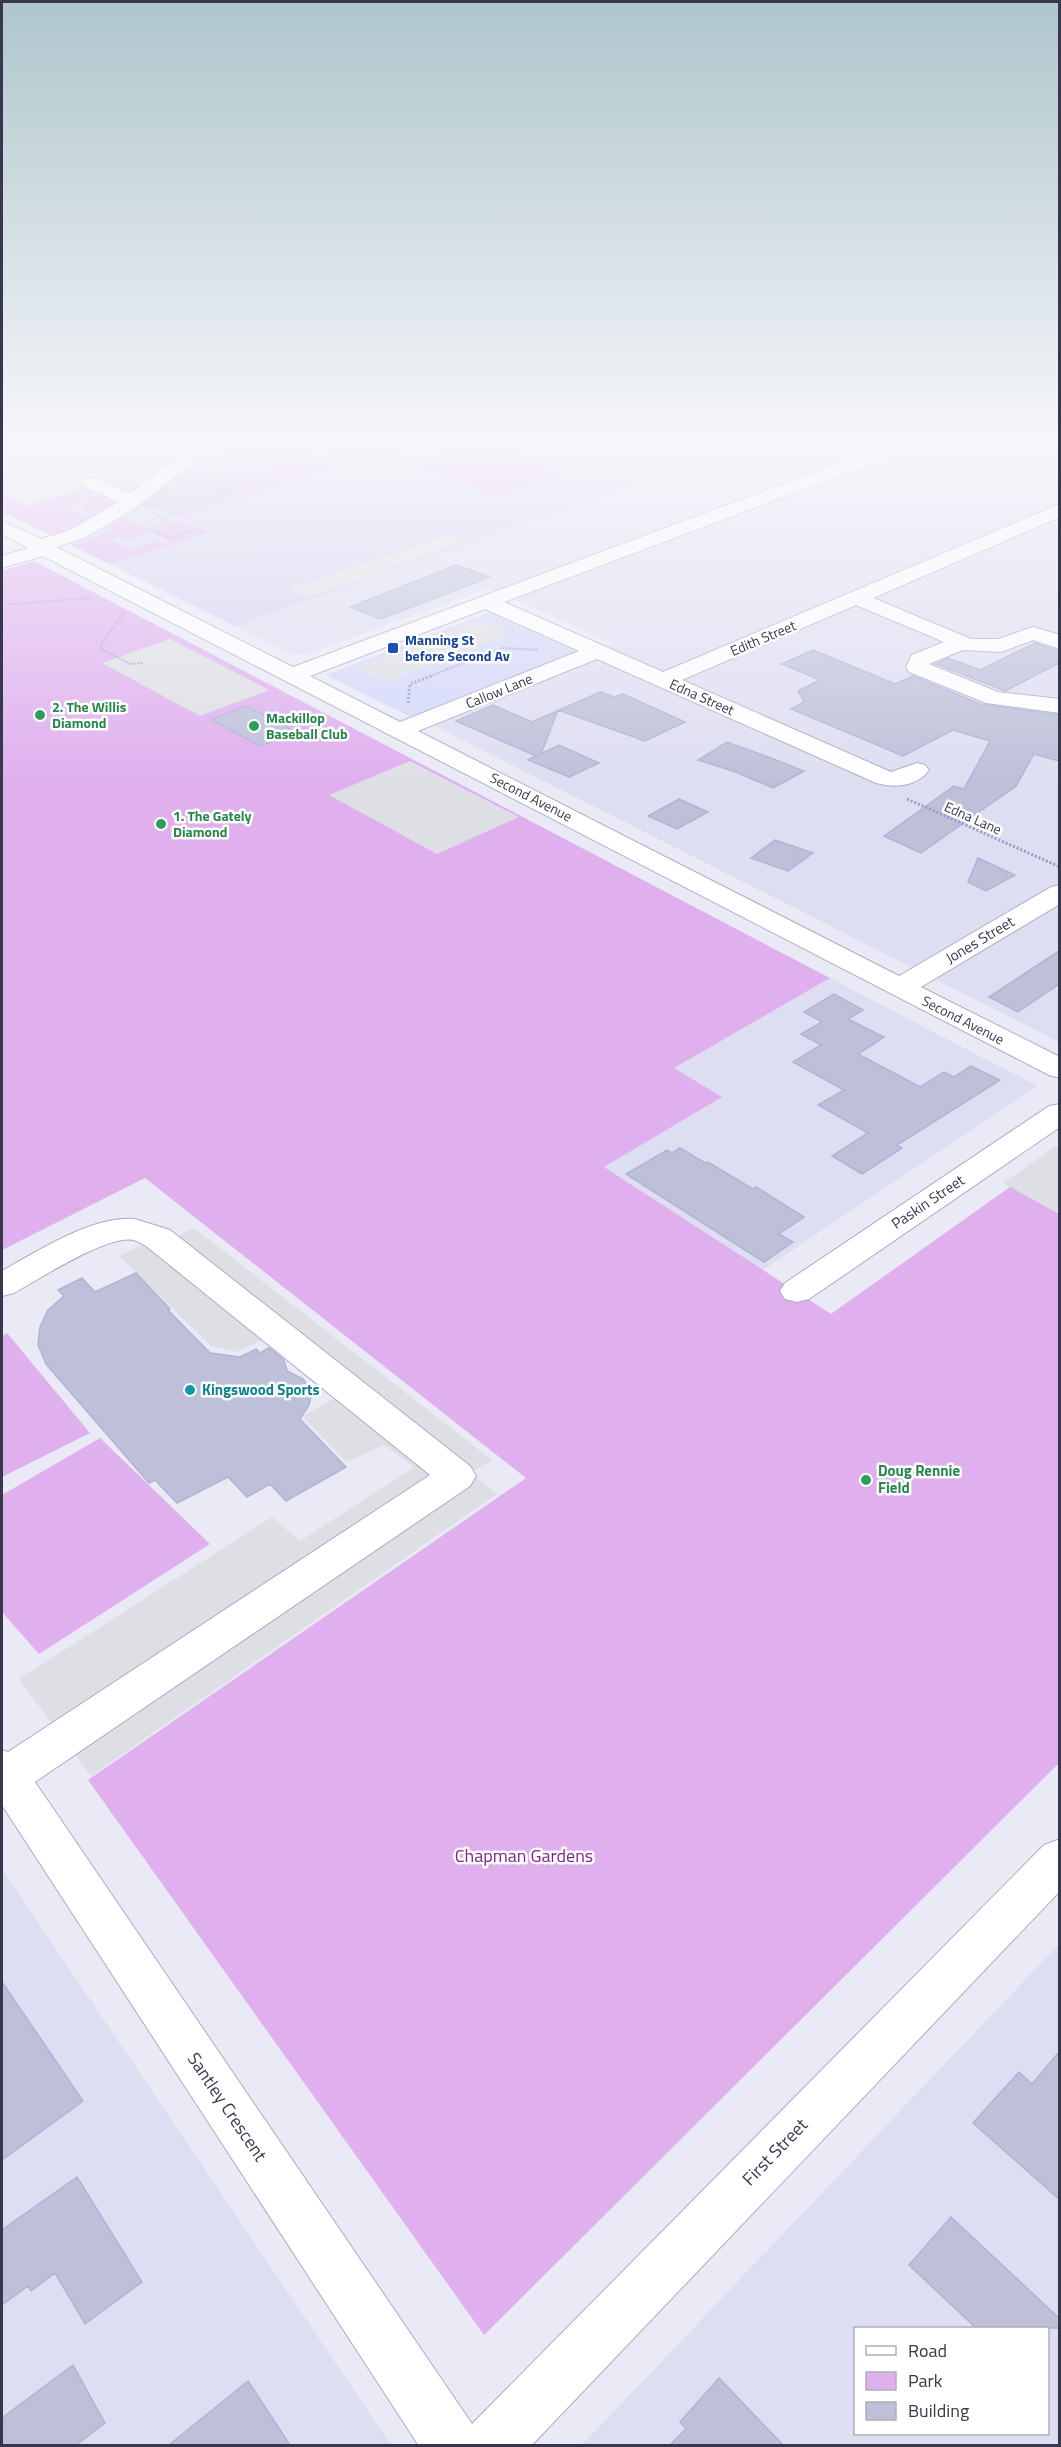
<svg xmlns="http://www.w3.org/2000/svg" width="1061" height="2447" font-family="'Titillium Web',sans-serif">
	<rect width="100%" height="100%" fill="#eaeaf6"/>
	<!-- residential -->
	<path fill="#dedef2" fill-rule="evenodd" d="M765,440H1059V1042L431,724L587,661L615,644L489,588L306,654H292L235,626Z
		M830,978L1037,1086L763,1270L604,1167L721,1097L673,1068Z
		M2,1869L391,2445H2Z
		M1059,1944V2445H582ZM856,2328H1048V2434H856Z"/>
	<!-- commercial -->
	<path fill="#d4d8f9" d="M491,612L579,653L415,719L326,675Z"/>
	<!-- education -->
	<path fill="#d3d2f0" d="M2,440H765L235,626L2,511Z"/>
	<!-- green -->
	<path fill="#dfafee" fill-rule="evenodd" d="M225,440H268L276,446L306,440H323L304,450L306,453L299,456L274,447L314,463L335,457L330,452L333,449L332,446H338L344,452L363,449L361,446L385,443L386,440H426L181,516L174,514L245,484L206,473L188,474L186,470L203,468L216,473L236,467L250,472L289,460L266,449L258,451L250,448L230,455L229,453L241,448C231,444 225,450 215,447Z
		M481,442L567,473L497,497L412,465Z
		M85,487L99,492L73,505L74,510L96,517L54,536L2,512V496L25,507Z
		M101,494L114,500L113,506L100,514L88,512L82,507L85,501Z
		M117,517L154,530L178,521L209,533L111,564L72,546L101,535L119,520ZM152,532L171,542L164,544L158,541L131,550L111,540L121,537L127,540Z
		M34,561L830,978L674,1068L722,1097L604,1167L831,1314L1059,1152V1763L484,2335L88,1780L526,1478L145,1178L2,1250V571Z
		M7,1333L90,1433L2,1477V1336Z
		M100,1438L210,1544L39,1654L2,1612V1495Z"/>
	<!-- parking -->
	<path fill="#dedfe4" d="M2,440H95L156,466L28,504L2,491Z
		M448,535L465,542L306,598L289,589Z
		M480,619L511,634L386,682L354,667Z
		M170,639L269,690L200,716L102,663Z
		M410,761L519,817L437,854L329,795Z
		M1056,1146L1059,1148V1214L1003,1183Z
		M194,1228L492,1460L471,1473L497,1494L91,1776L19,1679L272,1517L300,1541L414,1467L384,1445L346,1462L302,1416L337,1397L266,1338L237,1352L211,1346L119,1256L168,1232L175,1238Z"/>
	<!-- building -->
	<path fill="#bec0d9" stroke="#b0b3d5" stroke-width="1.5" d="M203,472L244,485L173,513L144,504L174,480Z
		M456,565L490,577L381,619L350,607Z
		M1035,643L1059,651V663L1005,691L936,664L948,658L980,670Z
		M813,650L895,684L913,676L980,704L1059,715V761L1034,754L1016,786L921,853L884,836L954,786L964,789L990,741L953,730L903,756L791,709L804,702L798,691L820,680L782,664Z
		M600,692L614,697L623,694L685,722L645,741L558,710L541,754L559,745L599,763L569,777L528,760L536,756L456,721L493,705L532,722Z
		M246,706L296,732L261,746L211,720Z
		M727,742L771,758L804,771L773,788L736,772L698,760Z
		M679,799L708,812L677,829L648,816Z
		M775,840L813,853L788,871L751,858Z
		M978,858L1015,875L986,891L968,882Z
		M1059,951V984L1018,1012L989,997Z
		M834,994L863,1010L848,1019L884,1037L858,1054L920,1087L944,1072L954,1077L971,1066L1000,1080L897,1145L902,1148L862,1174L832,1156L868,1133L818,1105L844,1090L793,1062L821,1045L801,1034L822,1022L804,1012Z
		M680,1148L705,1163L708,1162L753,1189L756,1187L804,1217L779,1234L793,1242L764,1262L626,1174L667,1150L672,1153Z
		M136,1273L170,1309L168,1310L210,1353L240,1357L256,1349L260,1353L269,1348L284,1360L287,1371L303,1379L312,1392L309,1405L300,1419L346,1467L286,1501L270,1484L247,1497L228,1477L177,1503L155,1480L149,1483L46,1364L38,1345L40,1327L48,1310L64,1296L58,1290L82,1278L95,1292Z
		M2,1982L83,2101L2,2160Z
		M1059,2052V2199L973,2123L1019,2072L1032,2084Z
		M77,2177L142,2282L85,2324L55,2273L31,2291L28,2286L2,2305V2230Z
		M951,2217L1059,2318V2328H976L909,2265Z
		M73,2365L105,2423L76,2445H2V2418Z
		M719,2378L783,2445H670L686,2429L680,2422Z
		M248,2381L290,2445H169Z"/>
	<g fill="none" stroke-linecap="round" stroke-linejoin="round">
		<!-- minor-tunnel -->
		<path stroke="#c6c6d4" stroke-width="20" stroke-dasharray="20 10" stroke-linecap="butt" d="M170,488L178,482"/>
		<!-- minor casing -->
		<g stroke="#abacc3" stroke-width="2">
			<path id="minor" d="M199,440H219L137,507L84,538L56,547L293,667L901,440H926L924,444L504,602L663,672L1060,504V517L873,598L971,639H998L1033,627L1060,635V649L1033,640L1001,652L963,650L929,664L998,692L1060,699V713L986,703L909,672L906,667L912,655L944,642L856,605L682,680L891,772L917,763L925,765L929,770C917,787 894,788 876,783L597,659L418,731L899,976L1051,887L1060,885V904L921,987L1060,1057V1078L1049,1075L43,556L2,568V556L28,548L2,534V521L41,539L70,530L119,502L83,486L80,482L83,478H95L131,493ZM485,609L579,651L400,722L310,676Z
				M1060,1104V1127L809,1299L797,1302L785,1299L780,1291L785,1283L1049,1106Z
				M135,1219L170,1230L470,1466L476,1476L470,1486L35,1782L472,2424L1044,1845L1060,1839V1891L531,2446H419L2,1805V1750L8,1752L430,1475L146,1246C142,1244 138,1241 133,1240C107,1235 39,1279 14,1293L2,1296V1271C38,1251 93,1215 135,1219Z"/>
		</g>
		<!-- path-far1 -->
		<path stroke="#9b9cc6" stroke-width="2" stroke-dasharray="1.5 1.5" stroke-linecap="butt" d="M153,512L169,522L149,529L169,538L191,531
			M2,605L90,598
			M124,613L101,644V649L130,664L143,663
			M430,676L503,648L538,650"/>
		<!-- path -->
		<path stroke="#9b9cc6" stroke-width="3" stroke-dasharray="2 2" stroke-linecap="butt" d="M408,703L410,684L434,675
			M907,799L1060,867"/>
		<!-- minor -->
		<use href="#minor" fill="#fff" fill-rule="evenodd"/>
	</g>
	<!-- sky -->
	<linearGradient id="sky" x2="0" y2="1"><stop stop-color="#aec6cc"/><stop offset="0.56" stop-color="#f6f6fb"/><stop offset="1" stop-color="#f6f6fb" stop-opacity="0"/></linearGradient>
	<rect width="1061" height="783" fill="url(#sky)"/>
	<!-- markers -->
	<rect fill="#1a4fb4" stroke="#fff" stroke-width="2" x="387" y="642" width="12" height="12" rx="3"/>
	<g fill="#2e9e5b" stroke="#fff" stroke-width="2">
		<circle cx="40" cy="715" r="6"/>
		<circle cx="254" cy="726" r="6"/>
		<circle cx="161" cy="824" r="6"/>
		<circle cx="866" cy="1480" r="6"/>
	</g>
	<circle fill="#0f9aa8" stroke="#fff" stroke-width="2" cx="190" cy="1390" r="6"/>
	<g text-anchor="middle" stroke-width="5" stroke-linejoin="round" paint-order="stroke">
		<!-- far-street labels -->
		<g font-size="14" fill="#37384b" stroke="#fff">
			<text transform="translate(763 638) rotate(-23)" y="5">Edith Street</text>
			<text transform="translate(499 691) rotate(-22)" y="5">Callow Lane</text>
			<text transform="translate(702 697) rotate(24)" y="5">Edna Street</text>
			<text transform="translate(531 797) rotate(27)" y="5">Second Avenue</text>
			<text transform="translate(973 818) rotate(24)" y="5">Edna Lane</text>
			<text transform="translate(963 1020) rotate(27)" y="5">Second Avenue</text>
		</g>
		<!-- far-transit labels -->
		<g font-size="14" font-weight="bold" fill="#164399" stroke="#fff" text-anchor="start">
			<text x="405" y="645">Manning St<tspan x="405" dy="16">before Second Av</tspan></text>
		</g>
		<!-- far-leisure labels -->
		<g font-size="14" font-weight="bold" fill="#27864d" stroke="#fff" text-anchor="start">
			<text x="52" y="712">2. The Willis<tspan x="52" dy="16">Diamond</tspan></text>
			<text x="266" y="723">Mackillop<tspan x="266" dy="16">Baseball Club</tspan></text>
			<text x="173" y="821">1. The Gately<tspan x="173" dy="16">Diamond</tspan></text>
		</g>
		<!-- street labels -->
		<g font-size="15" fill="#37384b" stroke="#fff">
			<text transform="translate(980 940) rotate(-31)" y="5">Jones Street</text>
			<text transform="translate(928 1202) rotate(-34)" y="5">Paskin Street</text>
		</g>
		<!-- culture labels -->
		<g font-size="15" font-weight="bold" fill="#0d838f" stroke="#fff" text-anchor="start">
			<text x="202" y="1395">Kingswood Sports</text>
		</g>
		<!-- leisure labels -->
		<g font-size="15" font-weight="bold" fill="#27864d" stroke="#fff" text-anchor="start">
			<text x="878" y="1476">Doug Rennie<tspan x="878" dy="17">Field</tspan></text>
		</g>
		<!-- near-park labels -->
		<g font-size="18" fill="#7e2384" stroke="#fff">
			<text x="524" y="1862">Chapman Gardens</text>
		</g>
		<!-- near-street labels -->
		<g font-size="18" fill="#37384b" stroke="#fff">
			<text transform="translate(227 2107) rotate(56)" y="6">Santley Crescent</text>
			<text transform="translate(775 2152) rotate(-46)" y="6">First Street</text>
		</g>
	</g>
	<!-- border -->
	<rect width="1061" height="2447" fill="none" stroke="#37384b" stroke-width="6"/>
	<!-- legend -->
	<rect x="854" y="2327" width="195" height="108" fill="#ffffff" stroke="#afafb7" stroke-width="1.5"/>
	<rect x="866" y="2346" width="30" height="9" fill="#ffffff" stroke="#afafb7" stroke-width="1.5"/>
	<text x="908" y="2357" font-size="18" fill="#37384b">Road</text>
	<rect x="866" y="2372" width="30" height="18" fill="#dfafee" stroke="#afafb7" stroke-width="1.5"/>
	<text x="908" y="2387" font-size="18" fill="#37384b">Park</text>
	<rect x="866" y="2402" width="30" height="18" fill="#bec0d9" stroke="#afafb7" stroke-width="1.5"/>
	<text x="908" y="2417" font-size="18" fill="#37384b">Building</text>
</svg>
